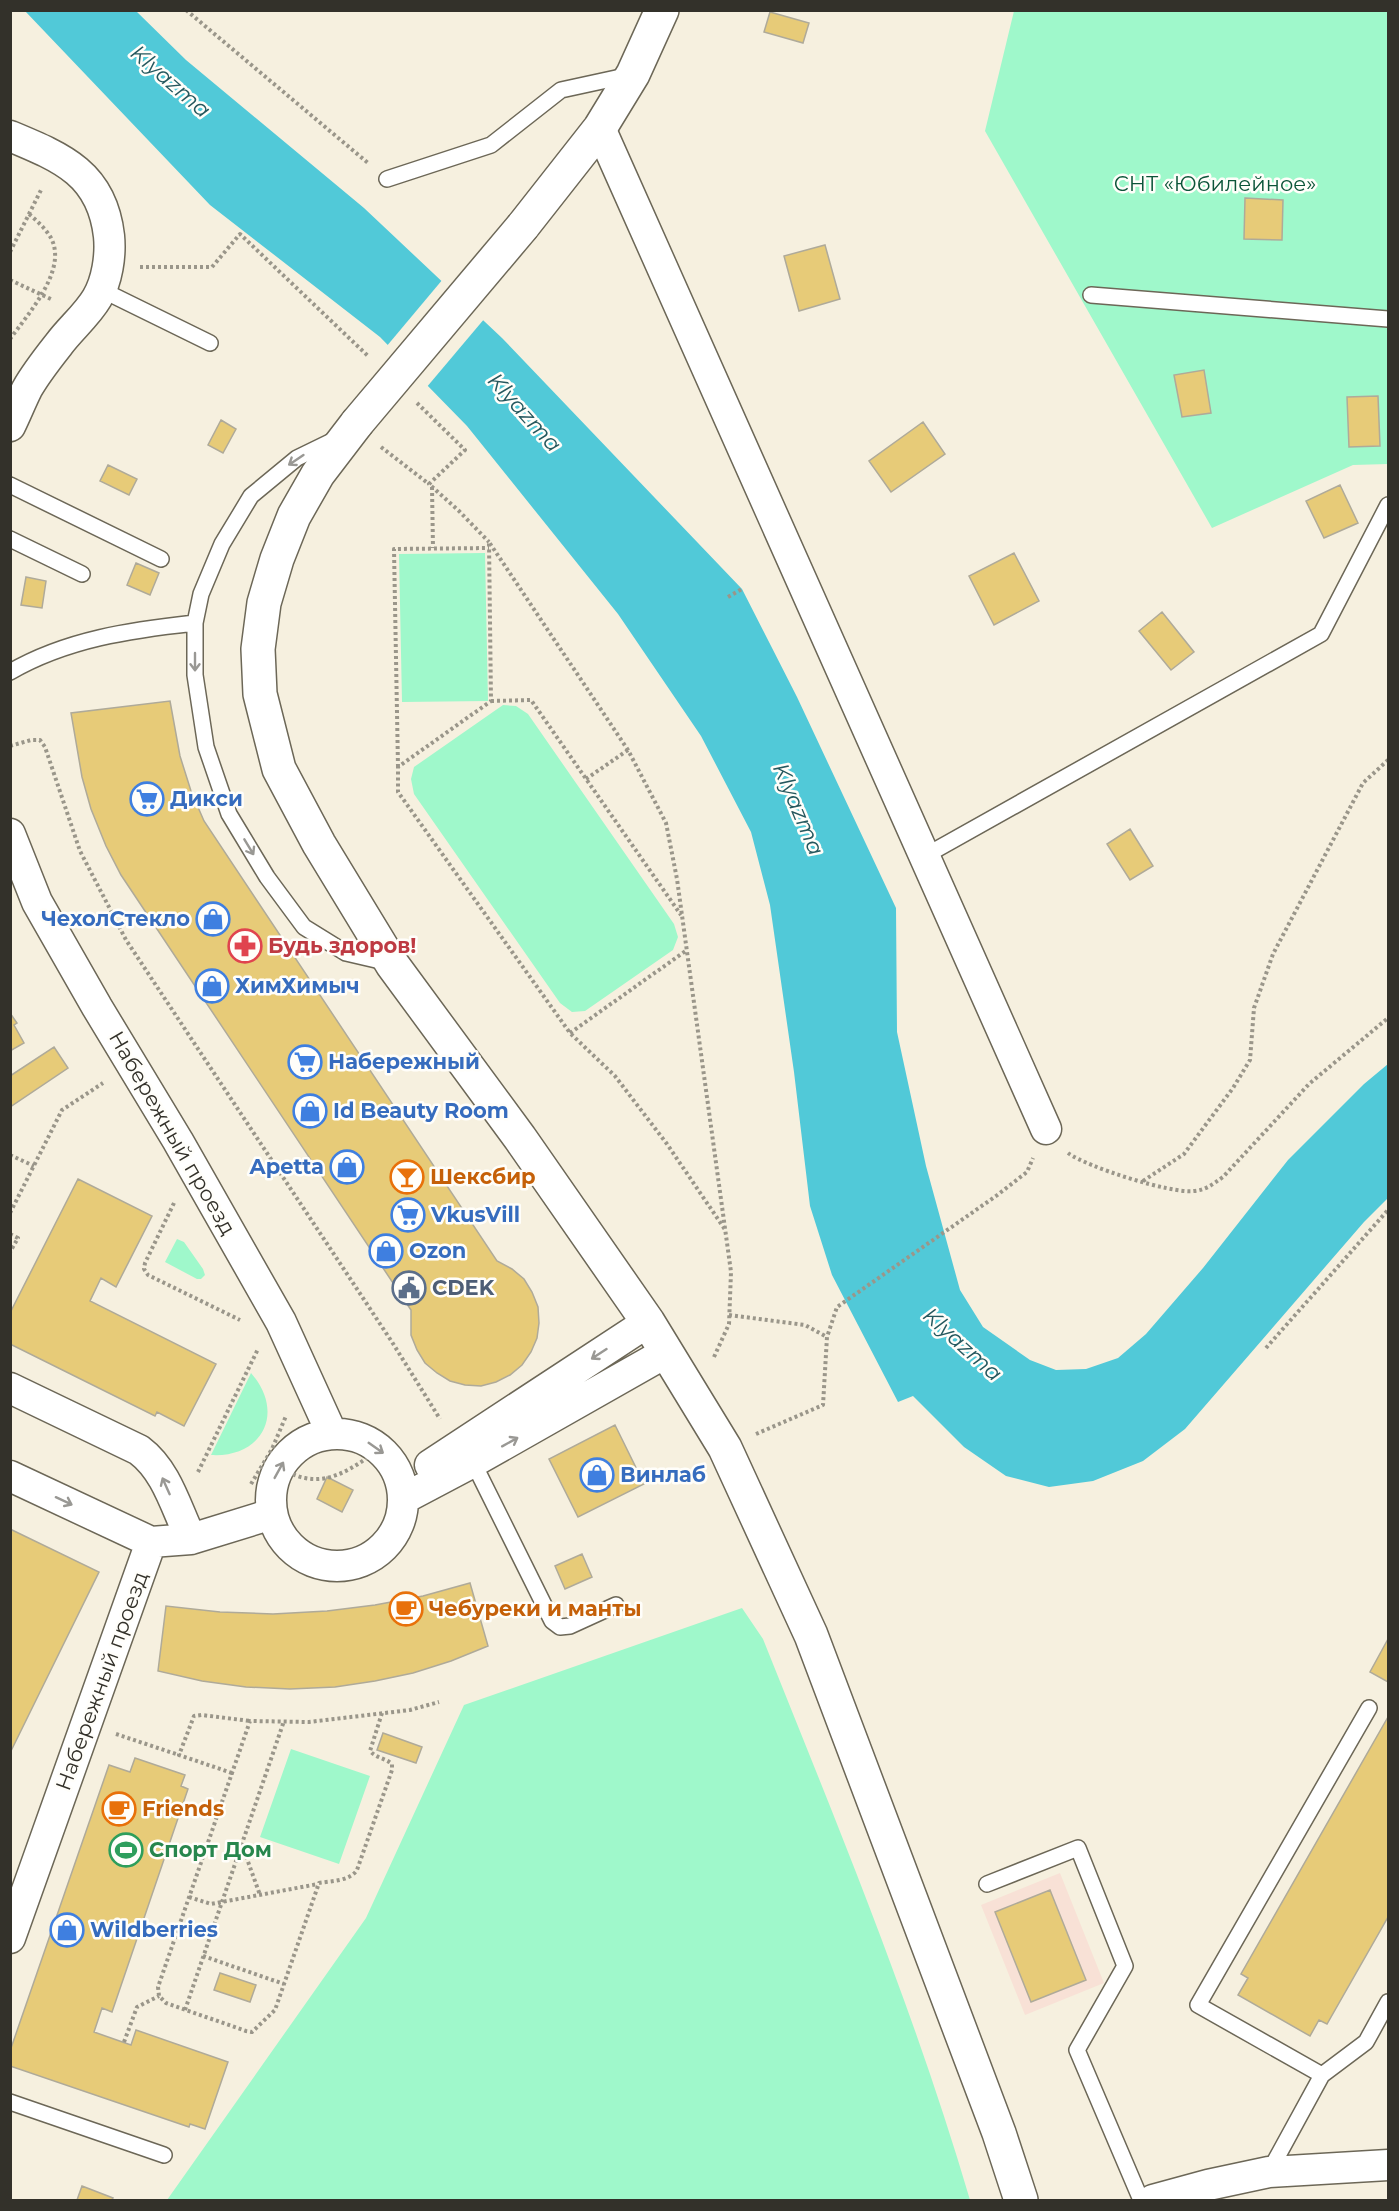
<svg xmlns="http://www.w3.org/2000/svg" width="1399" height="2211" font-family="Montserrat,sans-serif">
	<rect width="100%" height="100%" fill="#f6f0df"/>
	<!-- industrial -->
	<path fill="#f8e1d6" d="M1060,1873L1104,1983L1025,2015L981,1905Z"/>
	<!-- green -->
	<path fill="#9ff8cb" d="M1014,11H1388V464L1353,465L1212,528L985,131Z
		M485,553L488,701L402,702L399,554Z
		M503,705L516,706L528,714L674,924L678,937L673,950L585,1011L572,1012L560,1003L414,794L411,779L414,767Z
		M177,1239L184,1242L203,1269L205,1275L201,1279H197L165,1262Z
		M251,1373C286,1413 262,1458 211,1455Z
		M742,1608L763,1639C837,1824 914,2009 970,2200H167L366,1918L464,1705Z
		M291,1749L370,1776L339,1864L260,1837Z"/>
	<!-- water -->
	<path fill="#51c9d8" d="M25,11H136L186,60L364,208L502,338L742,589L797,697L896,908L897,1032L926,1166L960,1290L983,1327L1030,1360L1056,1370L1086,1369L1118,1358L1146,1334L1203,1268L1288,1160L1364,1084L1388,1064V1198L1364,1222L1185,1429L1143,1461L1093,1481L1049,1487L1006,1476L964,1447L913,1396L898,1402L832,1275L810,1206L794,1072L770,905L751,832L701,736L618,614L467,426L380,337L210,205Z"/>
	<!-- pier -->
	<path fill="#f6f0df" d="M443,279L485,318L426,388L386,347Z"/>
	<!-- building -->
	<path fill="#e7cb78" stroke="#afaa99" stroke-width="1.5" d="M770,12L809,23L803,43L764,32Z
		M1245,198L1283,200L1282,240L1244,239Z
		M825,245L840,299L799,311L784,256Z
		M1204,370L1211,413L1182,417L1174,375Z
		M1378,396L1380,446L1349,447L1347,397Z
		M221,420L236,429L223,453L208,445Z
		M923,422L945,454L891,492L869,461Z
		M108,465L137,479L129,495L100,481Z
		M1340,485L1358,523L1324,538L1306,501Z
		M1014,553L1039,601L994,625L969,576Z
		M136,563L159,573L150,595L127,585Z
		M26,577L46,581L42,608L21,605Z
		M1162,612L1194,652L1171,670L1139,631Z
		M170,701L180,756L191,791L204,821L497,1261L512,1269L524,1279L532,1292L538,1307L539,1323L537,1338L531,1352L522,1365L510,1375L496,1382L481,1386L465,1385L450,1381L437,1373L425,1363L417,1350L411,1335V1310L121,875L106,846L91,809L82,777L71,713Z
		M1130,829L1153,866L1130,880L1107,844Z
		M10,1013L17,1023L14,1025L24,1043L10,1051Z
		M54,1047L68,1068L10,1107V1076Z
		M78,1179L152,1216L116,1287L101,1278L90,1301L216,1364L184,1426L157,1412L155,1416L10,1344V1313Z
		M615,1425L644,1484L578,1517L549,1459Z
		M327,1477L353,1490L342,1512L317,1499Z
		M10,1529L99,1572L10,1753Z
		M582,1554L592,1577L565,1589L555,1566Z
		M470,1583L488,1646L451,1661L413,1673L375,1681L335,1687L290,1689L246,1687L202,1681L158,1671L166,1606L220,1612L273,1614L327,1611L375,1605L423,1596Z
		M1388,1639V1682L1370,1672Z
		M1388,1717V1917L1327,2024L1319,2020L1310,2036L1238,1995L1248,1978L1241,1974Z
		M383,1733L422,1747L416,1763L377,1750Z
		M135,1758L185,1775L181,1786L188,1789L112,2012L102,2008L94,2032L131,2045L136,2030L228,2062L205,2129L190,2124L189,2127L10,2066V2051L109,1765L130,1772Z
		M1050,1890L1086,1980L1031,2002L995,1912Z
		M220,1973L256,1985L250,2002L214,1990Z
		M82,2186L113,2198L112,2200H77Z"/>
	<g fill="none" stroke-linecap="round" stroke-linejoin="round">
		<!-- lane casing -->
		<g stroke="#6c6757" stroke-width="18">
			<path id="lane" d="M387,179L491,145L561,90L630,75
				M100,289L210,343
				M1091,295L1388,319
				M334,440L297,458L251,496L222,544L201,594L195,623V675L206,747L229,814L267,877L304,927L346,953L389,963
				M10,485L161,559
				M10,539L82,574
				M10,672C67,639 131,630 195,623
				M923,857L1321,634L1388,505
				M473,1462L552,1621L560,1627L570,1626L616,1605
				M987,1884L1078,1848L1125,1966L1077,2050L1141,2200
				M1322,2075L1198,2005L1369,1708
				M10,2102L164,2155
				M1269,2172L1322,2075L1366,2042L1388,2002"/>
		</g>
		<!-- street casing -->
		<g stroke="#6c6757" stroke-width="33">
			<path id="street" d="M600,128L1046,1129
				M10,136C63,158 102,174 109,236C111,256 107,281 97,298C87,315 70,329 59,344C48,358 36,373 27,389C21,401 16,414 10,426
				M10,834L37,902L97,1007L178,1141L281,1322L332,1434
				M10,1388L139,1450C167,1471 176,1508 191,1539
				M271 1500a66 66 0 1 1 132 0a66 66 0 1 1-132 0Z
				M430,1465L648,1322
				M10,1476L151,1542L191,1539L272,1514
				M403,1499L473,1462L667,1352
				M10,1938L151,1542
				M1153,2200L1208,2185L1269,2172L1388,2165"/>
		</g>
		<!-- secondary casing -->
		<g stroke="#6c6757" stroke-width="36">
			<path id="secondary" d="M523,226L600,128L633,74L662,10
				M357,423L318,474L294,516L277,559L264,603L258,649L260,694L279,769L319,844L392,964L520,1138L648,1322L725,1448L811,1635L999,2133L1021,2200"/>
		</g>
		<!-- path -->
		<path stroke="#9a968a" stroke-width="4" stroke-dasharray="3 3" stroke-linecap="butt" d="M186,10L368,163
			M10,252L42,188
			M140,267H212L240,234L368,356
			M10,280L53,300
			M10,339C28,314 68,270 51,238C46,229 37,221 29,214
			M417,403L465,450L429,484L459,511L489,542
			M381,447L429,484
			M432,487L433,548
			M728,597L742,589
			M491,701L531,700L681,915
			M10,746L31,740H40L45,747L80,851L126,940L392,1342L440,1419
			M398,767L394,549L489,548
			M586,779L628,750
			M570,1033L687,950
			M1068,1153C1087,1167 1171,1194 1194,1191C1206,1190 1213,1184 1223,1177L1309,1084L1388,1018
			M10,1155L34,1166
			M1143,1181L1184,1154L1233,1088L1250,1060L1254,1008L1273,954L1363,783L1388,760
			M174,1203L145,1263L144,1269L148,1275L240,1320
			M10,1213L62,1110L103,1083
			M10,1234L18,1238L10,1252
			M729,1315L805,1325L827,1337
			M1266,1348L1388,1210
			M714,1357L729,1324L731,1272L677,879L666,823L628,750L489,542L491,701L398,767V792L570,1033L615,1076L667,1144L726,1231
			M756,1434L823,1405L827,1337L837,1307L996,1196L1027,1172L1033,1158
			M267,1459C279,1466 292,1476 305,1478C333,1484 359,1464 379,1449
			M198,1472L258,1349
			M251,1484L272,1449L286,1416
			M382,1713L370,1751C376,1758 385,1758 392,1764V1770L357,1870C350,1881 331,1881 319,1883L275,2010L252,2032L246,2031L166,2003L159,1996L158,1987L250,1721L309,1722L410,1710L439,1702
			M116,1734L179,1755
			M232,1773L179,1755L194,1716L202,1715L250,1721
			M242,1845L260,1895
			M189,1897L211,1904L318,1884
			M203,1956L284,1984
			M185,2010L284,1721
			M124,2042L137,2007L159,1996"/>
		<!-- lane -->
		<use href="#lane" stroke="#fff" stroke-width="15"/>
		<!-- street -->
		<use href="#street" stroke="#fff" stroke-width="30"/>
		<!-- secondary -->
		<use href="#secondary" stroke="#fff" stroke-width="33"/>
		<!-- secondary-bridge casing -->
		<g stroke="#6c6757" stroke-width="36" stroke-linecap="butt">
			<path id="secondary-bridge" d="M357,423L523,226"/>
		</g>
		<!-- secondary-bridge -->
		<use href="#secondary-bridge" stroke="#fff" stroke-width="33"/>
	</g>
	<!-- one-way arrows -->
	<defs><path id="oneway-shaft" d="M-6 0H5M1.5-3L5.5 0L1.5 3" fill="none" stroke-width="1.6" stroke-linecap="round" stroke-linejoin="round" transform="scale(1.5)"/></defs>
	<g stroke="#999894">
		<use href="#oneway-shaft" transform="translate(296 460) rotate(146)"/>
		<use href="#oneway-shaft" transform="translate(195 662) rotate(90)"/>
		<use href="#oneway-shaft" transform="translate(249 847) rotate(59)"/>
		<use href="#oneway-shaft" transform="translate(599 1354) rotate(147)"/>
		<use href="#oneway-shaft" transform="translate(510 1442) rotate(-29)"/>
		<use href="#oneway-shaft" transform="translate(376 1448) rotate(35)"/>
		<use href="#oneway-shaft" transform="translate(279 1470) rotate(-61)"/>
		<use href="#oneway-shaft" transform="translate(166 1486) rotate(-114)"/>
		<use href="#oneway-shaft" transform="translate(64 1501) rotate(25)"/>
	</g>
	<!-- icons -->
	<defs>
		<g id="supermarket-ring" transform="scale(1.725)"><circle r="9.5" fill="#fffefa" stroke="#3f7fe0" stroke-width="1.5"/><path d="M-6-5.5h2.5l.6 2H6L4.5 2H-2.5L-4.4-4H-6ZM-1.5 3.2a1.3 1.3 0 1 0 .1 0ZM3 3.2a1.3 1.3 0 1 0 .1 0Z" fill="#3f7fe0"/></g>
		<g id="shop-ring" transform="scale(1.725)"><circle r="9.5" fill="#fffefa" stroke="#3f7fe0" stroke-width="1.5"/><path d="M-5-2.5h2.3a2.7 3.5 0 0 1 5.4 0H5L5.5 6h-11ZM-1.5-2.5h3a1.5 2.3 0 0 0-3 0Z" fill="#3f7fe0"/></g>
		<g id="pharmacy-ring" transform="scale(1.725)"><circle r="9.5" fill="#fffefa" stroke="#e0444e" stroke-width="1.5"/><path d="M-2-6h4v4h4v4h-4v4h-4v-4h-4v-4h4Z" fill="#e0444e"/></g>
		<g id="bar-ring" transform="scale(1.725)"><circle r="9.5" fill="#fffefa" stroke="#e8710a" stroke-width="1.5"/><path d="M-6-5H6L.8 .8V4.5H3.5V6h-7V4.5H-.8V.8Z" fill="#e8710a"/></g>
		<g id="civic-ring" transform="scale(1.725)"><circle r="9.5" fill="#fffefa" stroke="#5c6f8a" stroke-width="1.5"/><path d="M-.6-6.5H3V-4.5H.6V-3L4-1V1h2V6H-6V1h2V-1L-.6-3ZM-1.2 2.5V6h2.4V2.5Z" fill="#5c6f8a"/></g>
		<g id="cafe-ring" transform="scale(1.725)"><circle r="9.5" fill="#fffefa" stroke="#e8710a" stroke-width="1.5"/><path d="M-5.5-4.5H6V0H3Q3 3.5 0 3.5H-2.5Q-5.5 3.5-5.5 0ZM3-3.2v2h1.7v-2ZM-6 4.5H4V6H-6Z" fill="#e8710a"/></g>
		<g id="stadium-ring" transform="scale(1.725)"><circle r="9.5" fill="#fffefa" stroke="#2e9e5b" stroke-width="1.5"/><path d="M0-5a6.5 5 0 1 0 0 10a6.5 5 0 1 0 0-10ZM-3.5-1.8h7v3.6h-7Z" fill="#2e9e5b"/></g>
	</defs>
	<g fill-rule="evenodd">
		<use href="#supermarket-ring" x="147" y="799"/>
		<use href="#shop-ring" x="213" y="919"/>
		<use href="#pharmacy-ring" x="245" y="946"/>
		<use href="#shop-ring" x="212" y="986"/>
		<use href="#supermarket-ring" x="305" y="1062"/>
		<use href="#shop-ring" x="310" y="1111"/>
		<use href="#shop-ring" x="347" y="1167"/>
		<use href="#bar-ring" x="407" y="1177"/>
		<use href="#supermarket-ring" x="408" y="1215"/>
		<use href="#shop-ring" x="386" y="1251"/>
		<use href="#civic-ring" x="409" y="1288"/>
		<use href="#shop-ring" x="597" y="1475"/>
		<use href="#cafe-ring" x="406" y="1609"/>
		<use href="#cafe-ring" x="119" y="1809"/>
		<use href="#stadium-ring" x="126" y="1850"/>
		<use href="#shop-ring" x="67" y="1930"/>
	</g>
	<g text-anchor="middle" stroke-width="5" stroke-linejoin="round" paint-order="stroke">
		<!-- park labels -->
		<g font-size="21" fill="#0c5539" stroke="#fffefa">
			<text x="1215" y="191">СНТ «Юбилейное»</text>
		</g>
		<!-- shop labels -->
		<g font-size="21" font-weight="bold" fill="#366cbe" stroke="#fffefa" text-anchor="start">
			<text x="170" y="806">Дикси</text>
			<text x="190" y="926" text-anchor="end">ЧехолСтекло</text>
			<text x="235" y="993">ХимХимыч</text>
			<text x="328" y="1069">Набережный</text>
			<text x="333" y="1118">Id Beauty Room</text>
			<text x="324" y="1174" text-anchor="end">Apetta</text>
			<text x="431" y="1222">VkusVill</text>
			<text x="409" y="1258">Ozon</text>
			<text x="620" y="1482">Винлаб</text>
			<text x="90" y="1937">Wildberries</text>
		</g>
		<!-- health labels -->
		<g font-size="21" font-weight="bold" fill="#be3a42" stroke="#fffefa" text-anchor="start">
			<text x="268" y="953">Будь здоров!</text>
		</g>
		<!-- street labels -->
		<g font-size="21" fill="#33312a" stroke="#fffefa">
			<text transform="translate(172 1133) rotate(60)" y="7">Набережный проезд</text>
			<text transform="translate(102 1681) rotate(-70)" y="7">Набережный проезд</text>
		</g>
		<!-- food labels -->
		<g font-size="21" font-weight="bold" fill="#c56008" stroke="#fffefa" text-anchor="start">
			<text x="430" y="1184">Шексбир</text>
			<text x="429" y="1616">Чебуреки и манты</text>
			<text x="142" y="1816">Friends</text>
		</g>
		<!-- service labels -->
		<g font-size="21" font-weight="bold" fill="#4e5e75" stroke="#fffefa" text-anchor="start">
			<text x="432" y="1295">CDEK</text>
		</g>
		<!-- leisure labels -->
		<g font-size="21" font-weight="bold" fill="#27864d" stroke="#fffefa" text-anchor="start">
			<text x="149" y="1857">Спорт Дом</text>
		</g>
		<!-- water labels -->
		<g font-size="22" font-style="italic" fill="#25585e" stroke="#fffefa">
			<text transform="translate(171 81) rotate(41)" y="8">Klyazma</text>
			<text transform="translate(525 412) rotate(48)" y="8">Klyazma</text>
			<text transform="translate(799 809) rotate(67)" y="8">Klyazma</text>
			<text transform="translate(963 1344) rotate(42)" y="8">Klyazma</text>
		</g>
	</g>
	<!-- border -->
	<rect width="1399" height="2211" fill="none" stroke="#33312a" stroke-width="24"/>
</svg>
